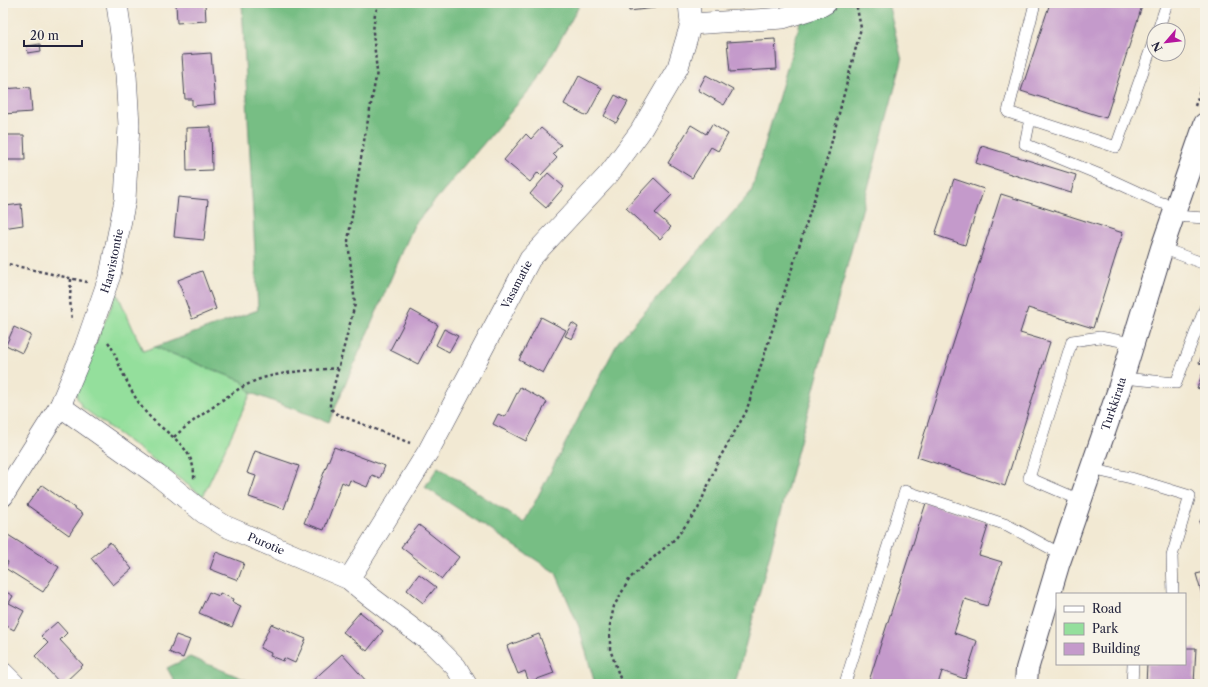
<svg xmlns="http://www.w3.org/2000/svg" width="1208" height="687" font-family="'Libre Caslon Text',serif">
	<rect width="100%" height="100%" fill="#f7f3e8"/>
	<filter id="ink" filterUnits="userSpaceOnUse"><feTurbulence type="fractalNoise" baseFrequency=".025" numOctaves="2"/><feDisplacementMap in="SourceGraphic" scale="8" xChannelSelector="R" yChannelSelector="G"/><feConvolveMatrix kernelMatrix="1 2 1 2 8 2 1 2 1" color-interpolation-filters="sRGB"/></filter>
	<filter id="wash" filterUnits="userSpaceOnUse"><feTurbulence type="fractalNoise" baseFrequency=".012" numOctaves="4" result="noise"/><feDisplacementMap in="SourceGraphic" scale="16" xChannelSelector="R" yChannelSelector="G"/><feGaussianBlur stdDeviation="0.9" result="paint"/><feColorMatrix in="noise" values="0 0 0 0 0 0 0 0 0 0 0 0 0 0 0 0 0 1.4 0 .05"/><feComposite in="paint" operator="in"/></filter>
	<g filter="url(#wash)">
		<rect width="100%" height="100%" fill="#f2e9d3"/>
		<!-- green -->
		<path fill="#94df9c" stroke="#5b806c" d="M117,293L143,351L155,347L242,381L251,393L203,496L83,408L77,398L76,389Z"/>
		<!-- forest -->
		<path fill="#77be84" stroke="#4c7060" d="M242,3H577L579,6L538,80L414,225L329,422L251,393L242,381L155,347L258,310Z
			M802,3H888L902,61L735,684H595L579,627L556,573L425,487L438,467L524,523L618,342L751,192L799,27Z
			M190,657L256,684H176L167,668Z"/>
		<g id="blocks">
			<!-- building -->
			<path fill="#c49acb" d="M176,3H205L206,21L177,23Z
				M628,3H654L655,8L629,11Z
				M1050,3H1143L1106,118L1021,91Z
				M775,39L777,69L730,72L727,42Z
				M40,44L41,51L28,53L27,46Z
				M211,53L215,104L192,106V99H185L182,55Z
				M706,75L733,90L724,105L698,90Z
				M579,76L602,88L587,116L564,104Z
				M30,87L32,112L3,114V89Z
				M615,95L628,102L616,123L604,116Z
				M712,124L728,134L718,151L711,147L692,178L668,163L691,125L706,134Z
				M211,127L212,170L187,171L186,128Z
				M541,128L561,145L553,154L557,158L541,175L538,172L530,182L504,160L526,134L531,139Z
				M3,135H24L25,160H3Z
				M982,146L1076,175L1071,193L976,163Z
				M548,173L564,187L546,208L530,194Z
				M654,178L672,195L655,213L671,227L660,239L626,208Z
				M954,179L984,189L965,245L935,235Z
				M3,188H4L6,206L21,204L23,225L3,228Z
				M1001,194L1123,233L1093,328L1028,308L1020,333L1050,342L1005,486L917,457Z
				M178,197L208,200L204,240L174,237Z
				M202,271L216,309L192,319L178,280Z
				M411,310L438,325L418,364L390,350Z
				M541,317L566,330L543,373L519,360Z
				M572,323L578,327L572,339L565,336Z
				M14,327L31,335L22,353L6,345Z
				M444,329L458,336L449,352L436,345Z
				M1205,348V365L1199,363Z
				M1205,367V391L1197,388Z
				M520,387L547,402L526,441L493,424L498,414L505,417Z
				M334,447L385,466L380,478L372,475L367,487L350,480L348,485L342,482L324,530L304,523Z
				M255,451L299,466L284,509L249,497L256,476L247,473Z
				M42,485L83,514L69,535L27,505Z
				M926,503L989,523L979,555L1002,562L987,606L965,599L954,633L977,641L965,679L942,671L938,684H868Z
				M1205,512V526L1199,523Z
				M419,525L459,557L442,579L401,547Z
				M8,535L59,567L43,592L5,568L8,562L3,559V544Z
				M110,542L132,569L113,585L91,558Z
				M216,552L244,563L238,580L210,569Z
				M1205,572V605L1196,574Z
				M419,574L436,587L423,603L407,590Z
				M3,590L13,596L9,603L24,611L14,630L3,624Z
				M209,592L219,596L220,593L233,599L232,602L241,606L232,627L199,613Z
				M360,612L383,631L367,651L343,632Z
				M57,622L67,633L60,640L83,665L63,684H61L35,656L48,643L41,636Z
				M271,624L306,639L295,663L284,658L283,661L270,656L271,653L260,648Z
				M539,634L554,673L529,682L525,671L518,674L507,646Z
				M176,635L190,640L183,658L169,652Z
				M1185,648H1196L1194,684H1146L1147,664H1185Z
				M342,654L368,683L367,684H313L311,682Z"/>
		</g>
	</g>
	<g filter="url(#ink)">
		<use href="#blocks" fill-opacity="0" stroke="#414052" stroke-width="1"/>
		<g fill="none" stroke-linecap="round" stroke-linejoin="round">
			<!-- service casing -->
			<g stroke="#414052" stroke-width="12">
				<path id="service" d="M1035,3L1008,112L1116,147L1154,40
					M1158,30L1167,3
					M1030,119L1025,144L1098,174L1159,202L1176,207
					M1174,216L1205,218
					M1162,248L1205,264
					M1122,378L1176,383L1205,308
					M1091,469L1131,478L1190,496L1172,556L1173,594
					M1080,500L1029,478L1072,341L1100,337L1132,343
					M848,684L846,680L905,491L1007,525L1061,554
					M1132,684L1133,664"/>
			</g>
			<!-- minor casing -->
			<g stroke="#414052" stroke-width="22">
				<g id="minor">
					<path d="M691,24L783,18L821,6L826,3"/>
					<path id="s1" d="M60,406L157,475L204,513L225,526L349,579L368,595L434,645L456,667L466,684"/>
					<path id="s2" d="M3,496L60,406L85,347L110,275L125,200L129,125L126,75L117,3"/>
					<path id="s3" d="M349,579L429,450L530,259L609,174L640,132L678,67L691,24L689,3"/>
					<path d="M3,673L14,684"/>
				</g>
			</g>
			<!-- secondary casing -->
			<g stroke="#414052" stroke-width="24">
				<g id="secondary">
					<path id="s4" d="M1026,684L1027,669L1058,565L1118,392L1162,248L1205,124"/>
				</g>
			</g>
			<!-- path -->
			<path stroke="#414052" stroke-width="2.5" stroke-dasharray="3 3" stroke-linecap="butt" d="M380,3L375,13L373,32L377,72L362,152L348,241L355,304L330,401V408L337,414L410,443
				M1195,106L1205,76
				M3,263L87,282
				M71,279L70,299L72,321
				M108,342C114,350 116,358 120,367C126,380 135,399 144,410C162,434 196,443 194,480
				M174,437C187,425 199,417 213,407C229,395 244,384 263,378C288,371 314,370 339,368
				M622,684L610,649V625L614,606L630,578L676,538L698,509L719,459L746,412L828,156L861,28L856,3"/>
			<!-- service -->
			<use href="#service" stroke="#fff" stroke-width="11"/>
			<!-- minor -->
			<use href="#minor" stroke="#fff" stroke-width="21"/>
			<!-- secondary -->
			<use href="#secondary" stroke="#fff" stroke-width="22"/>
		</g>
	</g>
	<g text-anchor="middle" stroke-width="3" stroke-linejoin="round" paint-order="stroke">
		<!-- street labels -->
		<g font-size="11" fill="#22223b" stroke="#f7f3e8">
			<text dy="4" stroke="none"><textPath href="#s2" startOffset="261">Haavistontie</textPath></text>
			<text dy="4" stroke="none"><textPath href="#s3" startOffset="339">Vasamatie</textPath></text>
			<text dy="4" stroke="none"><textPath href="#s4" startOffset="294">Turkkirata</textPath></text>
			<text dy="4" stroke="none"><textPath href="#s1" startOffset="249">Purotie</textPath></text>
		</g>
	</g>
	<!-- margin -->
	<rect width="1208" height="687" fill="none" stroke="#f7f3e8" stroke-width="16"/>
	<!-- legend -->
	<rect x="1056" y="593" width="130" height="72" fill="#f7f3e8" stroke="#a29fa3"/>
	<rect x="1064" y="606" width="20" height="6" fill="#ffffff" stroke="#a29fa3"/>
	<text x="1092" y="613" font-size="12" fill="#22223b">Road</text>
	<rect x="1064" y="623" width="20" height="12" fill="#94df9c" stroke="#a29fa3"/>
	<text x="1092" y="633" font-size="12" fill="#22223b">Park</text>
	<rect x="1064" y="643" width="20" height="12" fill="#c49acb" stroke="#a29fa3"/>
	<text x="1092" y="653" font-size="12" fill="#22223b">Building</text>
	<!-- north arrow -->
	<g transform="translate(1166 42) rotate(242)"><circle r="19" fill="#f7f3e8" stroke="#a29fa3"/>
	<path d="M0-3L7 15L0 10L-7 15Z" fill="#b5179e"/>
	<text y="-6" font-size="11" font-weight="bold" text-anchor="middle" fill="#22223b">N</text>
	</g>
	<!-- scale -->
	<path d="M24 40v6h58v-6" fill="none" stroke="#22223b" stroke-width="2"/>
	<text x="30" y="40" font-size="12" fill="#22223b" stroke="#f7f3e8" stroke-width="3" paint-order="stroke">20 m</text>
</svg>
